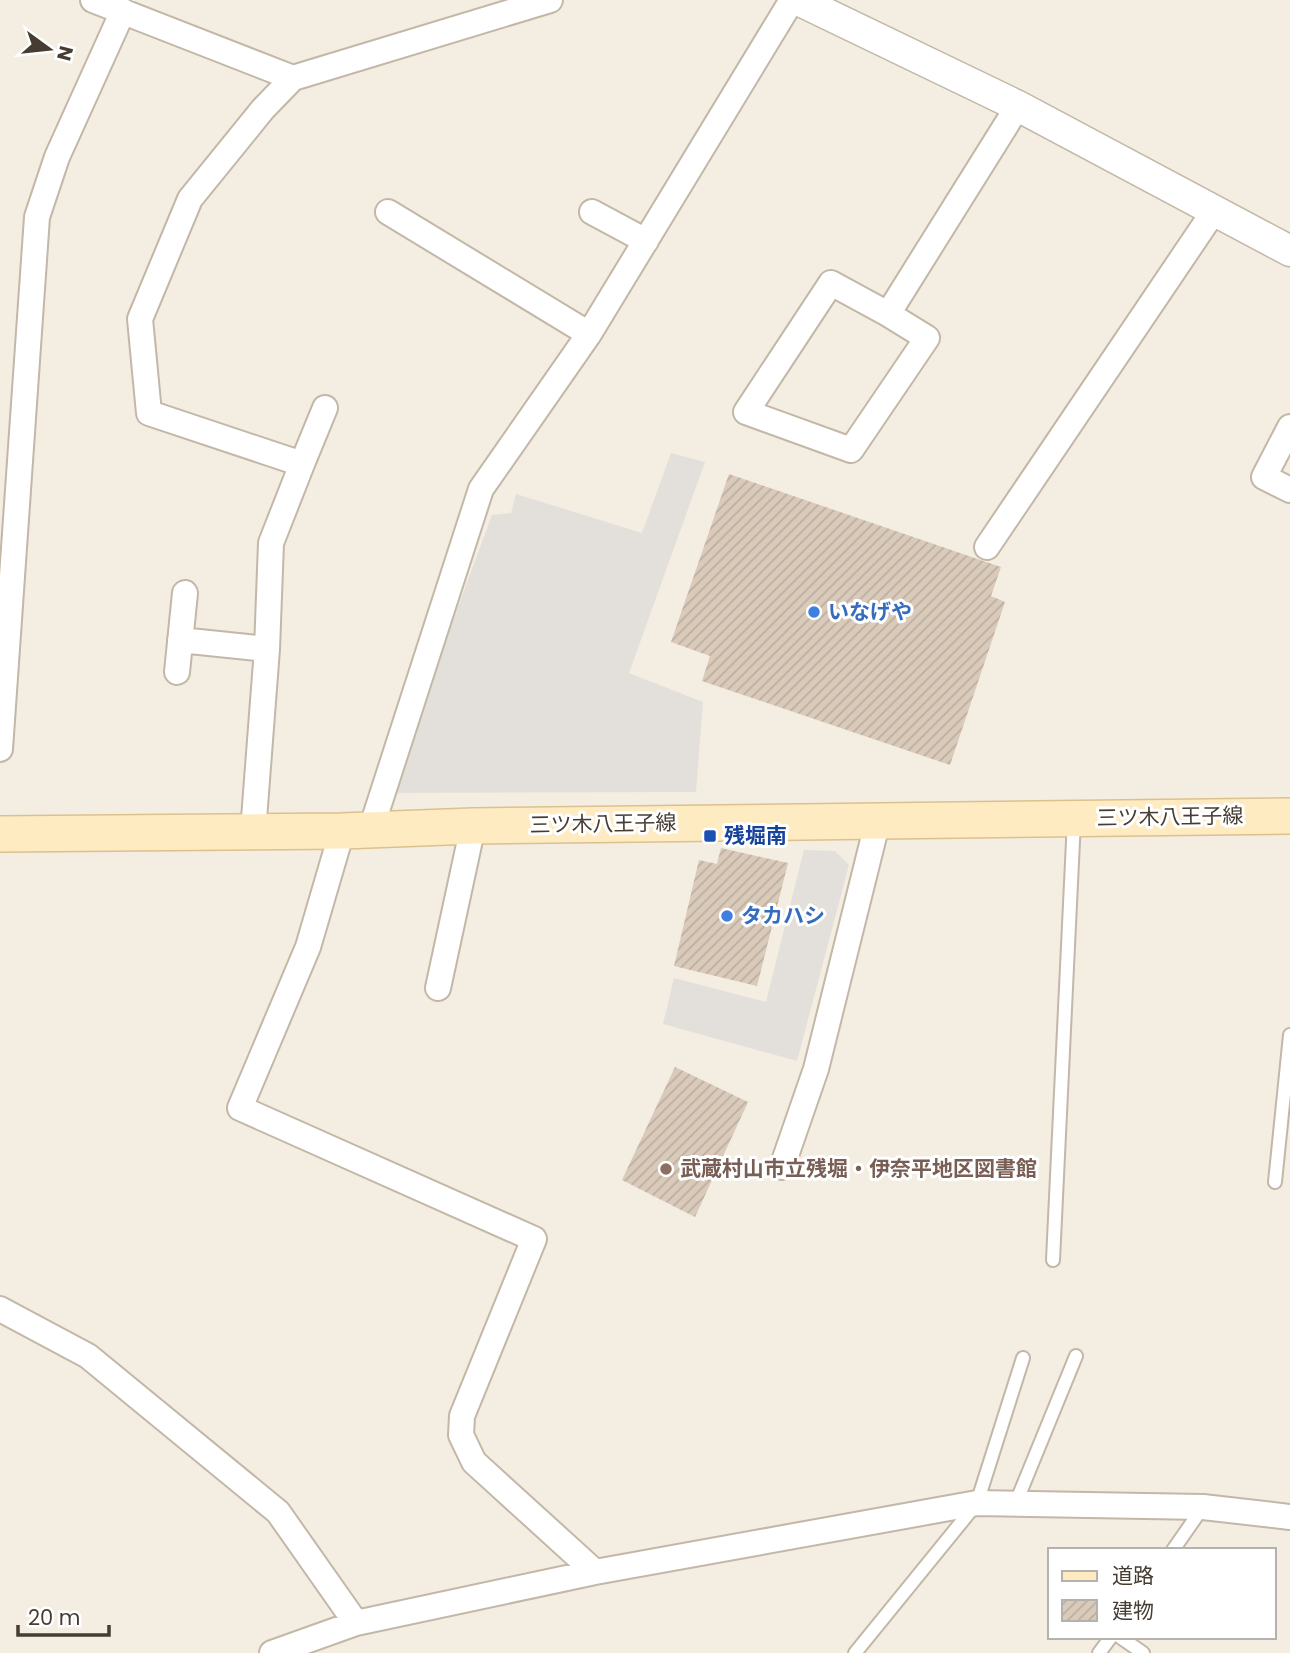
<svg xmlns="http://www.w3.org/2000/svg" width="1290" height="1653" font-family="Poppins,'Noto Sans JP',sans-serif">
	<defs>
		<pattern id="building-hatch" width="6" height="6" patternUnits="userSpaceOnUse" patternTransform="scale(1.75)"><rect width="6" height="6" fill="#d9caba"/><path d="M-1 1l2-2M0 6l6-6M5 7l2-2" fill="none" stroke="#bcaea0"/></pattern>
	</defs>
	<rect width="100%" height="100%" fill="#f3ede2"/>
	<!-- parking -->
	<path fill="#e3e0dc" d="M671,453L705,462L629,673L703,702L696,792L389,793L492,515L511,513L516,494L642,533Z
		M804,850L835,851L849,865L797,1061L663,1024L674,978L766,1002Z"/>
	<!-- building -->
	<path fill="url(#building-hatch)" d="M729,474L1001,567L991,596L1005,602L950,765L702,681L710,656L671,642Z
		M721,848L788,863L757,986L674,966L699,860L717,864Z
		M675,1067L748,1102L695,1217L622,1180Z"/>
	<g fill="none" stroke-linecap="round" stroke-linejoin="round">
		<!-- service casing -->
		<g stroke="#c3b7a7" stroke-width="16">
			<path id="service" d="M1275,1182L1290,1035
				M1053,1260L1074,820
				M1015,1505L1076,1356
				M1173,1550L1203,1507
				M1120,1637L1143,1653
				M855,1653L977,1503L1023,1358
				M1099,1653L1111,1637"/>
		</g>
		<!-- minor casing -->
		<g stroke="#c3b7a7" stroke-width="28">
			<path id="minor" d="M93,0L293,78
				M388,212L589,334
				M592,212L646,241
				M888,314L831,283L746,412L851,450L927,338L888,314L1018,106
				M1290,427L1264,477L1290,490
				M302,464L325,408
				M987,547L1214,211
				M180,640L267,649
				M177,672L185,593
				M0,749L37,217L57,157L123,11
				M371,829L481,489L589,334L792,0
				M342,831L308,947L240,1108L534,1239L462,1416L461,1435L474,1462L595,1572
				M253,832L267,649L271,543L302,464L149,413L140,319L190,199L263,109L293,78L550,0
				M438,988L473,826
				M782,1167L816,1069L878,820
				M0,1309L88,1356L278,1512L356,1623
				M272,1653L356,1623L595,1572L977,1503L1203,1507L1290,1517"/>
		</g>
		<!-- tertiary casing -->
		<g stroke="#c3b7a7" stroke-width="33">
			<path id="tertiary" d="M798,0L1018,106L1290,251"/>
		</g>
		<!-- secondary casing -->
		<g stroke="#dbc18e" stroke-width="38">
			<path id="secondary" d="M0,834L342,831L473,826L1290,816"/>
		</g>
		<!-- service -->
		<use href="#service" stroke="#fff" stroke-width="12"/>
		<!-- minor -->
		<use href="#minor" stroke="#fff" stroke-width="24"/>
		<!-- tertiary -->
		<use href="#tertiary" stroke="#fff" stroke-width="30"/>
		<!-- secondary -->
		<use href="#secondary" stroke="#ffebc1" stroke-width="35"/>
	</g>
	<!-- markers -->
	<g fill="#3f7fe0" stroke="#fff" stroke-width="2.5">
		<circle cx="814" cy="612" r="7"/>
		<circle cx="727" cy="916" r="7"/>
	</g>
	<rect fill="#1a4fb4" stroke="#fff" stroke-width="2.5" x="703" y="829" width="14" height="14" rx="3.5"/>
	<circle fill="#8d6e63" stroke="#fff" stroke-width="2.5" cx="666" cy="1169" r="7"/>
	<g text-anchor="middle" stroke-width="6" stroke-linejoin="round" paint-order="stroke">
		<!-- shop labels -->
		<g font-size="21" font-weight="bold" fill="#366cbe" stroke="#fff" text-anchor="start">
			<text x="828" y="619">いなげや</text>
			<text x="741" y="923">タカハシ</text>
		</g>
		<!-- street labels -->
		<g font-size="21" fill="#463c32" stroke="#fff">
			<text transform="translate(1170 817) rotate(-1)" y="7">三ツ木八王子線</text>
			<text transform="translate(603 824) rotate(-1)" y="7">三ツ木八王子線</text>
		</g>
		<!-- transit labels -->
		<g font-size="21" font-weight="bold" fill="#164399" stroke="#fff" text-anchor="start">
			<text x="724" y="843">残堀南</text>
		</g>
		<!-- education labels -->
		<g font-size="21" font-weight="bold" fill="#785e54" stroke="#fff" text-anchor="start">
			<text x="680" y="1176">武蔵村山市立残堀・伊奈平地区図書館</text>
		</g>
	</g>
	<!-- legend -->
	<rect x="1048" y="1548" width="228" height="91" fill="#ffffff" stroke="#b5b1ad" stroke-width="2"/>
	<rect x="1062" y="1571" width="35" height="10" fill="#ffebc1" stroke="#b5b1ad" stroke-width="2"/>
	<text x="1112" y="1583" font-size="21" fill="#463c32">道路</text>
	<rect x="1062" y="1600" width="35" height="21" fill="url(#building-hatch)" stroke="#b5b1ad" stroke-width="2"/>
	<text x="1112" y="1618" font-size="21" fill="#463c32">建物</text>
	<!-- north arrow -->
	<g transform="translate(49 49) rotate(105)" stroke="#ffffff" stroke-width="5" paint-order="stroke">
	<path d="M0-5L12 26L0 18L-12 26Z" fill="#463c32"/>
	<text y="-10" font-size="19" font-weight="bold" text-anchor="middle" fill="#463c32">N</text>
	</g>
	<!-- scale -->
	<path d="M18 1625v10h91v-10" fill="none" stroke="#463c32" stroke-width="3.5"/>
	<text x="28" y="1625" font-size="21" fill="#463c32" stroke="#ffffff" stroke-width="5" paint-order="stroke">20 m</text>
</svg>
